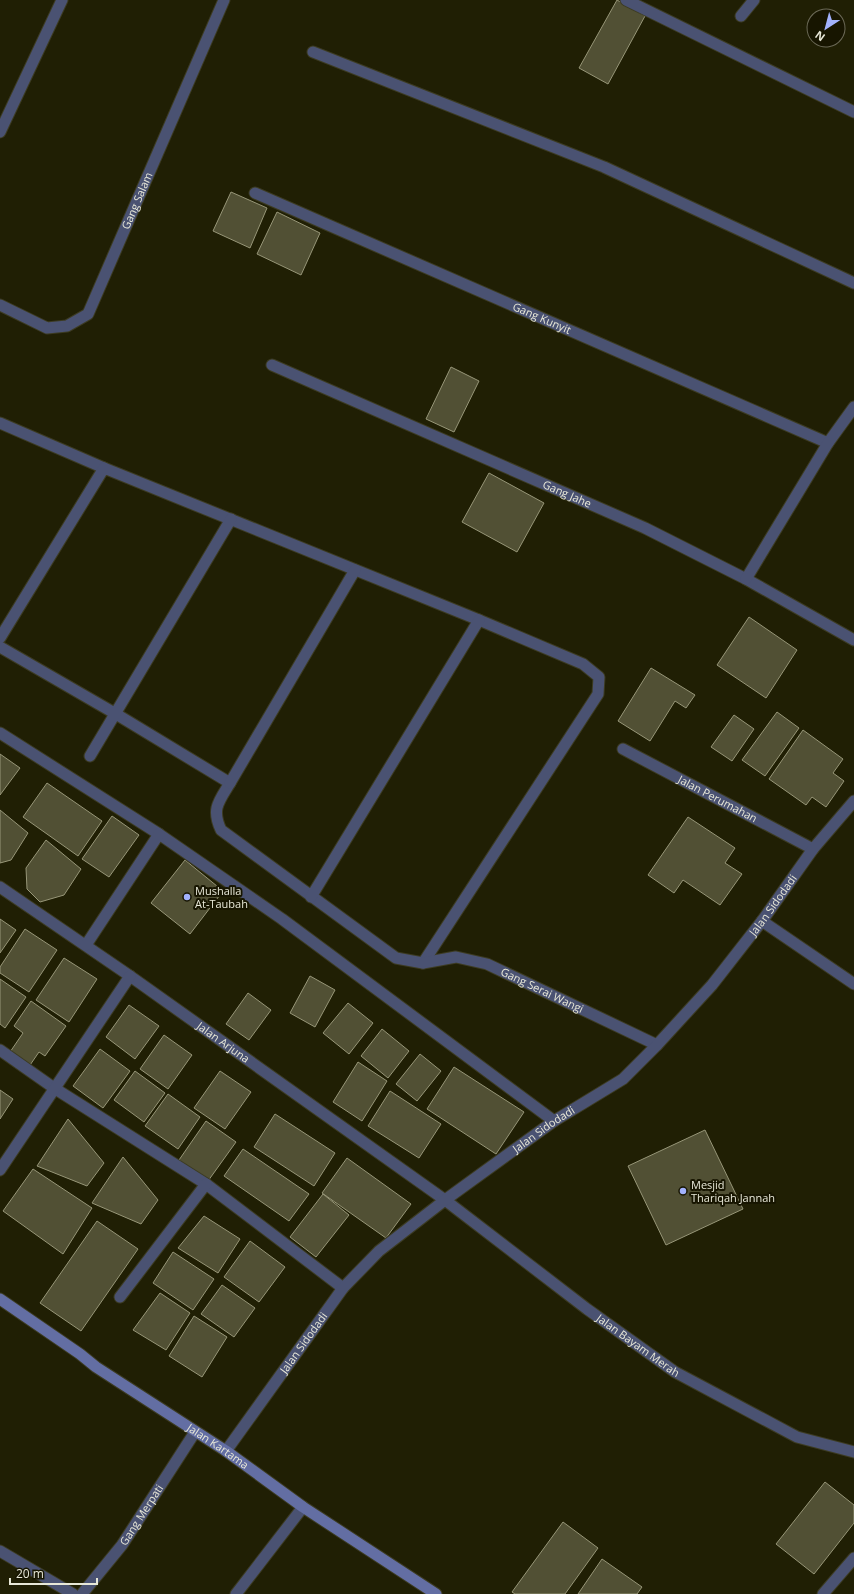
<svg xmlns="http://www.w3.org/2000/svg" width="854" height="1594" font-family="'Open Sans',sans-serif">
	<rect width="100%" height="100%" fill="#201f04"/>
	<!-- building -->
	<path fill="#515034" stroke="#979678" d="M617,0L645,16L608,84L579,68Z
		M231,192L267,208L250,248L213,231Z
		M277,212L320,233L301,275L257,254Z
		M451,367L479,381L454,432L426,419Z
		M489,473L544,503L517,552L462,522Z
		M749,617L797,650L766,698L717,665Z
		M651,668L695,695L686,708L675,701L650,741L618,721Z
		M777,712L799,728L765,776L742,760Z
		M734,715L754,729L732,761L711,747Z
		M803,730L843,759L833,773L844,781L826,807L812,797L806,805L769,779Z
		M0,754L20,768L0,795Z
		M47,783L102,821L78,856L23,817Z
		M0,810L28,833L11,860L0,863Z
		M112,816L139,835L109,877L82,859Z
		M688,817L735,848L725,863L742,874L720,905L683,880L674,893L648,875Z
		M46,840L81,869L64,895L40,902L27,889L26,868Z
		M185,860L223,891L190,934L151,903Z
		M0,919L16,930L0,953Z
		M25,929L57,950L29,992L0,973V967Z
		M64,958L97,979L69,1022L36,1000Z
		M310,976L335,990L315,1027L290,1013Z
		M0,979L26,997L5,1028L0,1024Z
		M248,993L271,1010L249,1040L226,1024Z
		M31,1001L66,1026L45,1056L39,1052L28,1068L8,1055L23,1033L14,1026Z
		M348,1003L373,1023L349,1054L323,1033Z
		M129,1005L159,1026L135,1059L106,1037Z
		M382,1029L409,1051L388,1078L361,1056Z
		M164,1035L192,1055L168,1089L140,1069Z
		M100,1049L130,1071L103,1108L73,1086Z
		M420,1054L441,1071L417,1101L396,1084Z
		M358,1062L387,1081L362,1121L333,1102Z
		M454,1067L524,1112L496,1154L427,1109Z
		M135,1071L165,1093L144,1122L114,1100Z
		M220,1071L251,1092L225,1129L194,1108Z
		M0,1090L13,1099L0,1119Z
		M390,1091L441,1124L419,1158L368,1126Z
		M168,1094L200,1117L178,1149L145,1126Z
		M275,1114L335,1153L314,1186L254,1147Z
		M68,1119L104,1163L87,1186L37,1166Z
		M206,1121L236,1142L208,1181L179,1160Z
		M705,1130L743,1209L666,1245L628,1166Z
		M243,1149L309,1194L289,1221L224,1176Z
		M123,1157L158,1200L141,1224L92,1203Z
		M347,1158L411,1204L386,1238L322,1193Z
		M33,1169L92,1208L63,1254L3,1211Z
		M323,1194L349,1215L316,1257L290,1237Z
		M204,1216L240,1239L218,1273L178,1248Z
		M97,1221L138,1249L81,1331L40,1303Z
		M250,1241L285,1267L259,1302L224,1277Z
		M173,1252L214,1279L193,1310L153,1283Z
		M222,1285L255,1308L234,1337L201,1314Z
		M160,1293L190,1313L166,1350L133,1330Z
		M194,1316L227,1337L202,1377L169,1356Z
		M825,1482L854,1505V1523L814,1574L776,1544Z
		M563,1522L598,1548L565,1594H515L512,1592Z
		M602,1559L642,1587L637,1594H578Z"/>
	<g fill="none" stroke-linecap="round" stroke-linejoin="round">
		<!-- minor casing -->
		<g stroke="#3c3b22" stroke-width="13">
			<g id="minor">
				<path d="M626,0L854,112"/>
				<path d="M741,16L754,0"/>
				<path d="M313,52L604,167L854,283"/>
				<path d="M0,132L62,0"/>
				<path id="s1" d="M255,193L828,443"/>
				<path id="s2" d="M0,305L47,328L67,326L88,314L224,0"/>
				<path id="s3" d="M272,365L645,528L746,579L854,640"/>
				<path d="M0,423L104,468"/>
				<path d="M746,579L828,443L854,407"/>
				<path d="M0,638L104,468L479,620L583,664L599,677L598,694L423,963"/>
				<path id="s4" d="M0,647L116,714L230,783C219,801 211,809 221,830L396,958L423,963L456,957L487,964L657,1045"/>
				<path d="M0,733L159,834L282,919L554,1121"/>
				<path id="s5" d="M623,749L813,849"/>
				<path d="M90,756L231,519"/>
				<path d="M230,783L355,570"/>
				<path id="s6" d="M0,887L130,976L445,1200L587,1309L675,1372L797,1437L854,1452"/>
				<path d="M311,897L479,620"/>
				<path d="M762,921L854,984"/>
				<path d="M86,945L159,834"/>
				<path d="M0,1050L54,1088L206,1184L343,1288"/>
				<path d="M0,1170L130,976"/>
				<path d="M120,1297L206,1184"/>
				<path d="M0,1551L73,1594"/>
				<path id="s7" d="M82,1594L122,1545L195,1432"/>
				<path d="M236,1594L303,1507"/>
				<path d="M823,1594L854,1558"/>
			</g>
		</g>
		<!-- tertiary casing -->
		<g stroke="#3c3b22" stroke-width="13">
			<g id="tertiary">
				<path id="s8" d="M226,1451L343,1288L379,1251L445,1200L554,1121L623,1079L657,1045L712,985L762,921L813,849L854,801"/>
			</g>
		</g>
		<!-- secondary casing -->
		<g stroke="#3c3b22" stroke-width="13">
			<g id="secondary">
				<path id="s9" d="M0,1299L80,1354L96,1367L226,1451L303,1507L436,1594"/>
			</g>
		</g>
		<!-- minor -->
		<use href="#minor" stroke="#4a5272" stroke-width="11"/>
		<!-- tertiary -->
		<use href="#tertiary" stroke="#4a5272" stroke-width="11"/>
		<!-- secondary -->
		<use href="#secondary" stroke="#636ea3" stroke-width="11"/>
	</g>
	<!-- markers -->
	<g fill="#a2b2fd" stroke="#171500" stroke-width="1.5">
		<circle cx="187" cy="897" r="4"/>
		<circle cx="683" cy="1191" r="4"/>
	</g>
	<g text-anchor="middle" stroke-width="4" stroke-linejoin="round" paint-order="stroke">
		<!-- street labels -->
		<g font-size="11" fill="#e8e8d8" stroke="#171500">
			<text dy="4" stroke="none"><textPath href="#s2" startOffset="220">Gang Salam</textPath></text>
			<text dy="4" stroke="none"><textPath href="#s1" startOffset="313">Gang Kunyit</textPath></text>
			<text dy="4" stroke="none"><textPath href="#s3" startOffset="322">Gang Jahe</textPath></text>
			<text dy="4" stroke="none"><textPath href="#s5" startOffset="107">Jalan Perumahan</textPath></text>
			<text dy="4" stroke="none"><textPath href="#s8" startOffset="781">Jalan Sidodadi</textPath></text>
			<text dy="4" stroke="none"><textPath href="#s4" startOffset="689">Gang Serai Wangi</textPath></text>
			<text dy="4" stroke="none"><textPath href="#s6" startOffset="272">Jalan Arjuna</textPath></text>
			<text dy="4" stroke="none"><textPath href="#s8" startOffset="457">Jalan Sidodadi</textPath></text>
			<text dy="4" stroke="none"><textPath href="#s8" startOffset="133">Jalan Sidodadi</textPath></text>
			<text dy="4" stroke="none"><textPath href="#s6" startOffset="786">Jalan Bayam Merah</textPath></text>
			<text dy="4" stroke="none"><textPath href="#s9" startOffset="263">Jalan Kartama</textPath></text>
			<text dy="4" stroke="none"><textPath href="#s7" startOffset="99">Gang Merpati</textPath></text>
		</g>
		<!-- poi labels -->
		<g font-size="11" fill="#e8e8d8" stroke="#171500" text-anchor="start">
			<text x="195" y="895">Mushalla<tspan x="195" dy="13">At-Taubah</tspan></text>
			<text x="691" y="1189">Mesjid<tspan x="691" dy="13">Thariqah Jannah</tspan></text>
		</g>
	</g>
	<!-- north arrow -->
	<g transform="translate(826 28) rotate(216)"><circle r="19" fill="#171500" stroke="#6b6956"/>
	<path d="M0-3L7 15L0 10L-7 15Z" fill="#a2b2fd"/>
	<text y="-6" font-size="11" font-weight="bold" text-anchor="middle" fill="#e8e8d8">N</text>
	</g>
	<!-- scale -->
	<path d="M10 1578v6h87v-6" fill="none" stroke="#e8e8d8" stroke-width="2"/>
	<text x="16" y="1578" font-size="12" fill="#e8e8d8" stroke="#171500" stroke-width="3" paint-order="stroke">20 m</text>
</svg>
